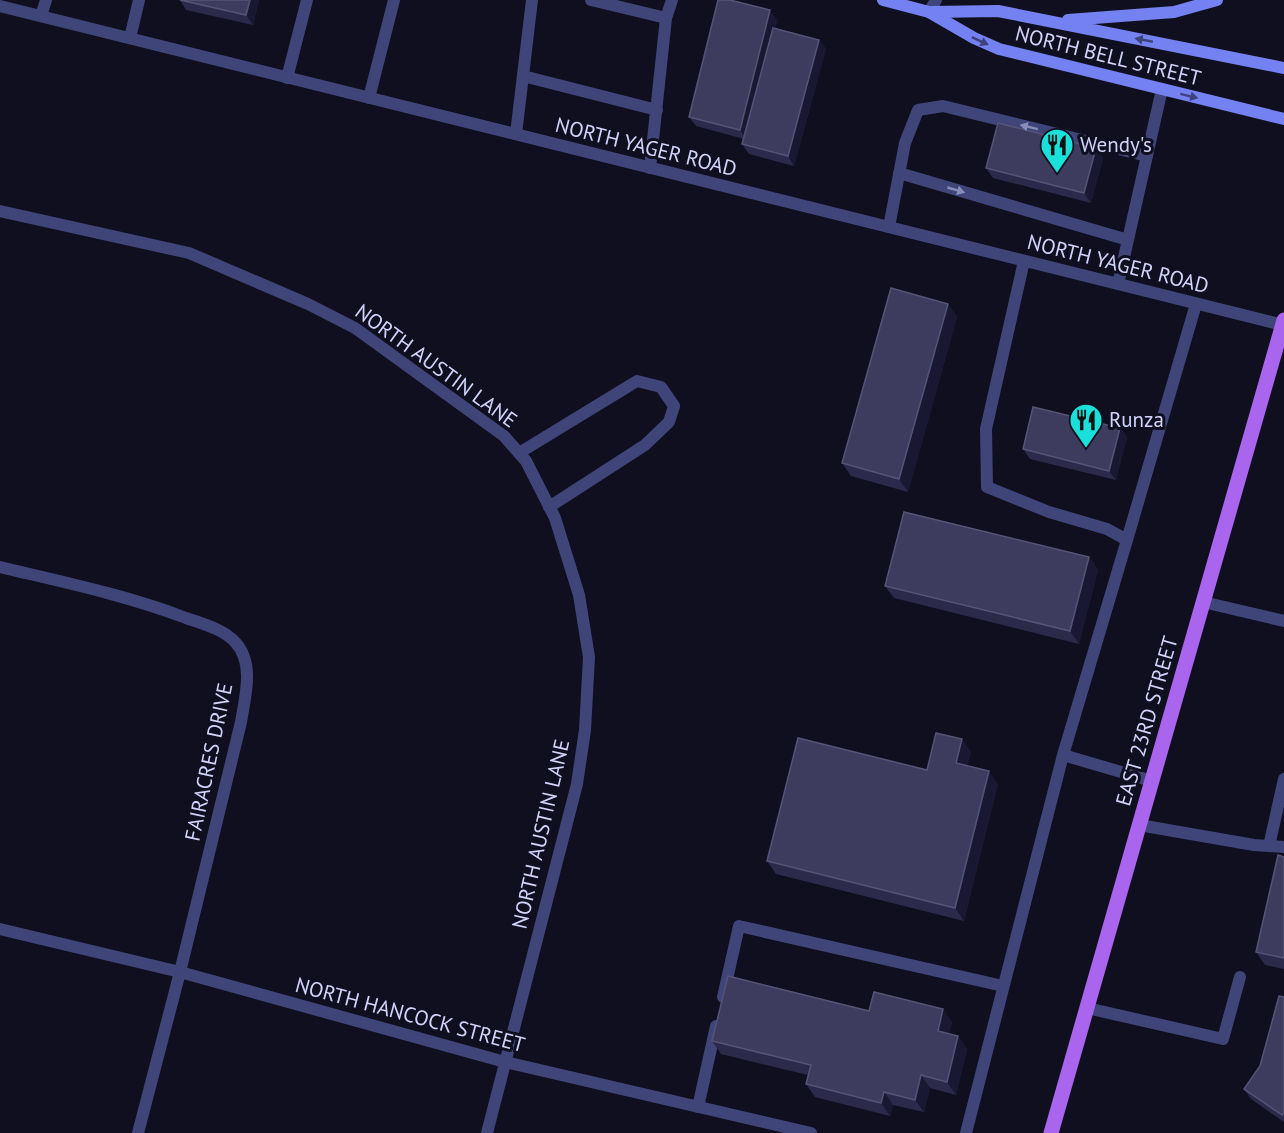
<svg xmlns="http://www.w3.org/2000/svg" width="1284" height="1133" font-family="'PT Sans',sans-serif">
	<rect width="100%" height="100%" fill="#100f1f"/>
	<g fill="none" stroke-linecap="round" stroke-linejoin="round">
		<!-- service -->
		<path stroke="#3f4579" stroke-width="12" d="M591,0L666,18L672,0
			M929,12L936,0
			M41,16L46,0
			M130,38L139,0
			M523,76L657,110
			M287,78L307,0
			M369,98L394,0
			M516,134L532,0
			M650,168L666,18
			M899,173L1128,240
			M889,227L905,143L918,110L943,106L1147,156
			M1024,261L986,429L987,487L1049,512L1107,529L1127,540L1196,304
			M1118,284L1162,89
			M519,453L637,381L661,387L674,406L669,422L645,445L549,507
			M1203,602L1284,621
			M1063,755L1152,781
			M1139,825L1254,845L1284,847
			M1269,846L1284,779
			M723,997L739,926L1003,986
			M1087,1008L1223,1039L1240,977
			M698,1107L716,1026
			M966,1133L1063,755L1127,540"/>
		<!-- minor -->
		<path stroke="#3f4579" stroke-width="12" d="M0,6L1283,325
			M0,211L189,253L308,304L355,328L504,436L526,461L555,518L579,595L589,657L585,730L577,784L487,1133
			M0,567C63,582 126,595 186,618C203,624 223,629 235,642C255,663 245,697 241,722L180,972L138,1133
			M0,929L180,972L505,1062L811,1133"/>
		<!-- secondary -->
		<path stroke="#7481f0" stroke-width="12" d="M883,0L929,12L974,38L999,49L1284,119
			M931,12L998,11L1284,68
			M1068,20L1174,12L1217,0"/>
		<!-- primary -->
		<path stroke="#a965ee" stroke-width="15" d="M1051,1133L1284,320"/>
	</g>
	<!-- wall -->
	<path fill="#2c2a4b" d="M180,0H259L253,25L186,10Z
		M777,20L775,28L819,40L826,49L794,166L749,154L742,144L744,139L696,126L689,117Z
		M1096,148L1103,158L1091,203L993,178L986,168Z
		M948,304L957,317L908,492L851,476L842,463Z
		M1120,428L1127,437L1116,480L1030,459L1023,449Z
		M1089,557L1098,570L1079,644L894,598L885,586Z
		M971,752L967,766L998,784L964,921L776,874L767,861L927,770Z
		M1284,857V969L1265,965L1256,952Z
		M1284,997V1122L1251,1099L1244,1089L1260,1066Z
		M869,1011L952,1022L949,1034L958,1036L967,1049L956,1095L930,1088L924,1112L893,1105L890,1116L815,1097L806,1084L808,1075L721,1054L712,1041Z"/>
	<!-- shaded-wall -->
	<path fill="#191732" d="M250,0H259L253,25L246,15Z
		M770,10L777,20L747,140L740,130Z
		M819,40L826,49L794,166L788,156Z
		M1096,148L1103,158L1091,203L1084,193Z
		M948,304L957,317L908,492L899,479Z
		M1120,428L1127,437L1116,480L1109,471Z
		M1089,557L1098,570L1079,644L1070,631Z
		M962,739L971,752L965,776L956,763Z
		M989,771L998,784L964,921L955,908Z
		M943,1009L952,1022L947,1044L938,1031Z
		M958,1036L967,1049L956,1095L947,1082Z
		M921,1075L930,1088L924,1112L915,1100Z
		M884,1092L893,1105L890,1116L881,1103Z"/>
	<!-- building -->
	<path fill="#3d3c5e" stroke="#555476" stroke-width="1.5" d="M180,0H250L246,15Z
		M718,0H730L770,10L740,130L689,117Z
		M773,28L819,40L788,156L742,144Z
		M998,123L1096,148L1084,193L986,168Z
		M891,288L948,304L899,479L842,463Z
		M1033,407L1120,428L1109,471L1023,449Z
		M904,512L1089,557L1070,631L885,586Z
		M936,733L962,739L956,763L989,771L955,908L767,861L798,738L927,770Z
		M1278,855L1284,857V958L1256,952Z
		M728,976L869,1011L874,992L943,1009L938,1031L958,1036L947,1082L921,1075L915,1100L884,1092L881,1103L806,1084L811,1065L712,1041Z
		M1279,996L1284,997V1112L1282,1115L1244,1089L1260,1066Z"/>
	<!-- one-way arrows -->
	<defs><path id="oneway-solid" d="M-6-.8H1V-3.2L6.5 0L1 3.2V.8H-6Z" transform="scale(1.5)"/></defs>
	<g fill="#3d427d">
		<use href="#oneway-solid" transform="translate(1144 40) rotate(-169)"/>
		<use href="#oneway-solid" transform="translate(980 41) rotate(25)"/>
		<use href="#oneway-solid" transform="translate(1189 96) rotate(14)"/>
	</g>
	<g fill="#888cba">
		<use href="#oneway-solid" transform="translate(1029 127) rotate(-166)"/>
		<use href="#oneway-solid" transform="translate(956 190) rotate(16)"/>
	</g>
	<!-- icons -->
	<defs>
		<g id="restaurant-pin" transform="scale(1.725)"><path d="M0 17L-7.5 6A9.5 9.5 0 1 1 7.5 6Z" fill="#19e0d9" stroke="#100f1f"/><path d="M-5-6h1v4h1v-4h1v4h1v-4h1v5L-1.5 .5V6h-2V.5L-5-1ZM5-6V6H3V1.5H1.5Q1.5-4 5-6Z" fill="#111"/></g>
	</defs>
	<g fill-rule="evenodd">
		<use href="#restaurant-pin" x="1057" y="145"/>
		<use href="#restaurant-pin" x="1086" y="420"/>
	</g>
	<g text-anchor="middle" stroke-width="6" stroke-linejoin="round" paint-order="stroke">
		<!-- street labels -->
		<g font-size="21" fill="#d2d3fa" stroke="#100f1f">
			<text transform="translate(1108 56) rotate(14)" y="7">NORTH BELL STREET</text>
			<text transform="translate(646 147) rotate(14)" y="7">NORTH YAGER ROAD</text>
			<text transform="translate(1118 264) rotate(14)" y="7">NORTH YAGER ROAD</text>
			<text transform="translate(436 366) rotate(36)" y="7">NORTH AUSTIN LANE</text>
			<text transform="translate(1147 721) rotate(-74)" y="7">EAST 23RD STREET</text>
			<text transform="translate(209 762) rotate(-78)" y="7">FAIRACRES DRIVE</text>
			<text transform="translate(541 834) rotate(-77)" y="7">NORTH AUSTIN LANE</text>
			<text transform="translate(410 1015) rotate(15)" y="7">NORTH HANCOCK STREET</text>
		</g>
		<!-- poi labels -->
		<g font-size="21" fill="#d2d3fa" stroke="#100f1f" text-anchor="start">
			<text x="1080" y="152">Wendy's</text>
			<text x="1109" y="427">Runza</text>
		</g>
	</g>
</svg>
